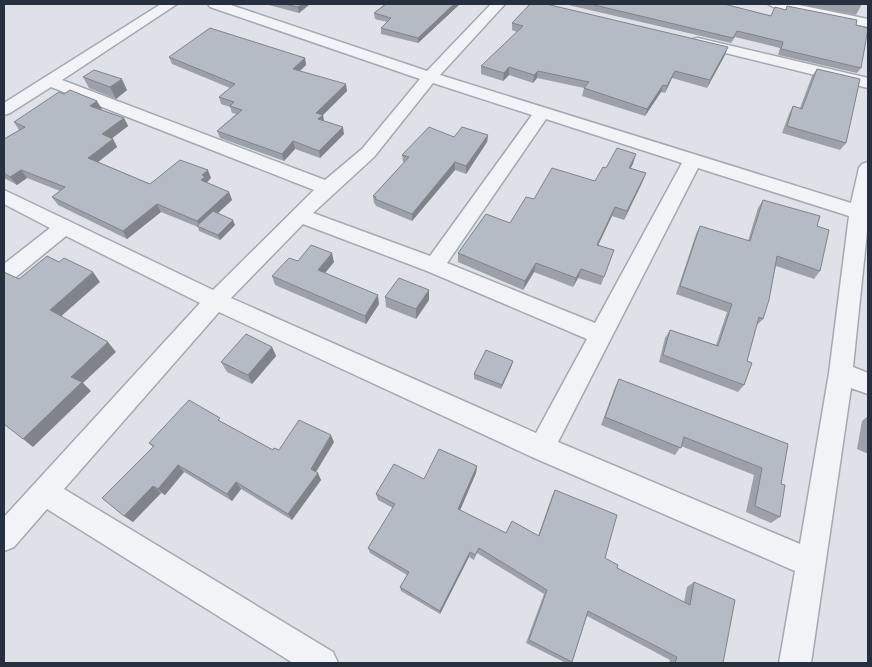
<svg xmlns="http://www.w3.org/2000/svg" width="872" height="667" font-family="Arial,sans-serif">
	<rect width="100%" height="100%" fill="#dee2e8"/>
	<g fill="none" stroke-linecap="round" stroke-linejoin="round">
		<!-- minor casing -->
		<g stroke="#a3a9b2" stroke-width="3">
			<path id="minor" d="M161,4H177L62,80L325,180L362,149L420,79L210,7L208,4H228L427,71L491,4H505L440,75L851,203L859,168L862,164L868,162V222L853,367L868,373V394L851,388L811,663H779L795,571L532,457L219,312L64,489L333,652L338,663H293L47,509L14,547L4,551V517L200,303L66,236L11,281L4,283V264L50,228L4,204V190L213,290L314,190L51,87L10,113L4,115V103ZM433,83L532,115L430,256L313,213L374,157ZM546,119L682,163L595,323L447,263ZM698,168L849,216L829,373L800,544L558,442ZM303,224L427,271L587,339L536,433L231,298Z
				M768,4H794L868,19V27L775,8Z
				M698,38L868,78V88L693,45L691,42L693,39Z"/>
		</g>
		<!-- minor -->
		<use href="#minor" fill="#f1f3f6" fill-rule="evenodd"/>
	</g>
	<!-- wall -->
	<path fill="#9ca1a9" d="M265,4H310L299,13Z
		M386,4H460L418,43L381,34V28L387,22L375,19L374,13Z
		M564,4H724L771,16L786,9L787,6L856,25L861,68L857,73L778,55L780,48L735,37L731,43Z
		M796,4H862L856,15Z
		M512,23L725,55L707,88L672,78L665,93L661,92L645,116L582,96L584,88L537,78L533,83L509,75L503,81L481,74V66L517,32L512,30Z
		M169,57L305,58L306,65L300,71L347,91L323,115L324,121L344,134L320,158L295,149L284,161L220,138L217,131L236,114L232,113L230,107L221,104L219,97L230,88L172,64Z
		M817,69L846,143L840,150L782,133L789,114L793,106L800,108L812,76Z
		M83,77L127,90L116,99L89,88Z
		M102,109L101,110L124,118L128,126L112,138L113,139L117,147L98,162L150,184L211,178L207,182L208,183L229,192L232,200L218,213L235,225L220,240L199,231L198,227L161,212L127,239L58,205L52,197L60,191L27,178L17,185L4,178V139L19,130L14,122Z
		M488,135L487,142L466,174L455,170L412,221L376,206L375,204L374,203L373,196L404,163L403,162L402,155L454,137Z
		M636,154L630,168L646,173L642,183L624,220L612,216L598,245L614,250L601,285L578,278L573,287L534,272L523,290L458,262V253L510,223L534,199L595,181L606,168Z
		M763,200L817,226L820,271L814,279L776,266L763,319L756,326L747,361L744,385L738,392L659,362L665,338L670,330L716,345L727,312L676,294L696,234L700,226L748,241L758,208Z
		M298,261L334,262L325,273L379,304L366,324L275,285L272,276Z
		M429,290V300L416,319L386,307L385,297Z
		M272,347L276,356L252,384L227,372L221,362Z
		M512,365L501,389L474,379V374Z
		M619,379L788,444L781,484L780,517L771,523L746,512L754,475L681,446L675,455L601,425L615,387Z
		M868,416V454L857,449L862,421Z
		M222,422L273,450H279L334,442L316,472L321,480L292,520L241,489L232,501L184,472L165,495L161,493L133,522L124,516L153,447L149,443Z
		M477,466L476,473L460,510L506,533L538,536L552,496L555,490L605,558L617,568L684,602L687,587L694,582L723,663H669L670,660L587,616L572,662L570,663H566L526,643L544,594L477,553L474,560L469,557L440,614L401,591L400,587L407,575L370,553L368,548L393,508L378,500L376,494L424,479Z"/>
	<!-- shaded-wall -->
	<path fill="#7f838a" d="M302,4H310L299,13L298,7Z
		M454,4H460L418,43V38Z
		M728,47L725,55L707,88L710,80Z
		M305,58L306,65L294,76L293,69Z
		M509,67V75L503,81L504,73Z
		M538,71L537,78L533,83L534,75Z
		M675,71L672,78L665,93L667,86Z
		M122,79L127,90L116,99L110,87Z
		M346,84L347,91L323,115L324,122L320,126L316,113Z
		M663,85L661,92L645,116L647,109Z
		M97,101L102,109L94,114L90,106Z
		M124,118L128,126L106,143L102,134Z
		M343,127L344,134L320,158L319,151Z
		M488,135L487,142L466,174V166Z
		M113,139L117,147L93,166L88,158Z
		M293,141L295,149L284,161L282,154Z
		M636,154L633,164L626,177L629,168Z
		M455,162V170L412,221V214Z
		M21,170L27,178L17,185L10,177Z
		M208,170L211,178L207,182L208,185L201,180L202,175Z
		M646,173L642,183L624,220L627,211Z
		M229,192L232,200L202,228L200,227L197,221Z
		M157,204L161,212L127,239L123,231Z
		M615,207L612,216L594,254L597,245Z
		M233,220L235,225L220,240L218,235Z
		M332,253L334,262L320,279L318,270Z
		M536,263L534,272L523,290L525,281Z
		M581,269L578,278L573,287L576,278Z
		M93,272L100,282L58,319L50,310Z
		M429,290V300L416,319V309Z
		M378,295L379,304L366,324L365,316Z
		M108,342L116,352L83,383L91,391L33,447L23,439L71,377Z
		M272,347L276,356L252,384L248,375Z
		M513,361L512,365L501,389L502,385Z
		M331,435L334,442L314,475L311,469Z
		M178,465L184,472L165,495L158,489Z
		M477,466L476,473L458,515V509Z
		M318,473L321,480L292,520L288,514Z
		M236,482L241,489L232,501L227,494Z
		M153,486L161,493L133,522L124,516Z
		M470,552L469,557L440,614V611Z"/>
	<!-- building -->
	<path fill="#b5bbc5" stroke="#7f838a" d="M284,4H302L298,7Z
		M386,4H454L418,38L381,28L391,18L374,13Z
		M530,4H546L728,47L710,80L675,71L667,86L663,85L647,109L584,88L589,82L538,71L534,75L509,67L504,73L481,66L523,26L512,23Z
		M590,4H724L771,16L775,7L786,10L787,6L857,20L856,25L868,28V29L861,68L781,49L783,42L737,31L733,38Z
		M210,28L305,58L293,69L346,84L316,113L323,115L318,119L343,127L319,151L293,141L282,154L217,131L242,110L230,106L234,102L219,97L235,84L169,57Z
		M817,69L860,79L846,143L787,126L793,106L802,109Z
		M94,70L122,79L110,87L83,77Z
		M70,90L97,101L90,106L124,118L102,134L113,139L88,158L150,184L180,160L208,170L202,175L205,177L201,180L229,192L197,221L157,204L123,231L52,197L65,187L21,170L10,177L4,173V139L25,127L14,122L59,92L64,94Z
		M429,127L454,137L462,127L488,135L466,166L455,162L412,214L375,199L376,197L373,196L409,157L402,155Z
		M617,148L636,154L629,168L646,173L627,211L615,207L597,245L614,250L604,277L581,269L576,278L536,263L525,281L458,253L486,214L510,223L526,197L534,199L552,168L595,181L603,167L606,168Z
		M763,200L820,216L817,226L829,230L820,271L777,256L769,300L763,319L759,317L747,361L752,363L744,385L663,355L670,330L718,346L732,304L680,286L700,226L750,241Z
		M213,211L233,220L218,235L197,226Z
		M311,245L332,253L318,270L378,295L365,316L272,276L289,258L298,261Z
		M47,256L59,262L64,258L93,272L50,310L108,342L71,377L82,382L23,439L4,424V272L19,279Z
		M399,278L429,290L416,309L385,297Z
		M246,334L272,347L248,375L221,362Z
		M486,350L513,361L502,385L474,374Z
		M619,379L788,444L781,484L785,485L780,517L755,506L762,468L684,437L681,448L605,417Z
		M189,400L220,418L218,420L273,450L274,448L279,450L299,420L331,435L311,469L318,473L288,514L236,482L227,494L178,465L158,489L153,486L124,516L102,498L154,446L149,443Z
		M439,449L477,466L458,509L506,533L512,521L539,536L555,490L617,515L605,558L618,565L617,568L690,605L694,582L735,600L723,663H675L677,657L588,611L572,662L529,640L547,590L479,548L475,555L470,552L440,611L400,587L409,572L368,548L395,504L376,494L394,464L424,479Z"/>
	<!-- border -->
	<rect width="872" height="667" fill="none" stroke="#27303f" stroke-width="10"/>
</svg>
